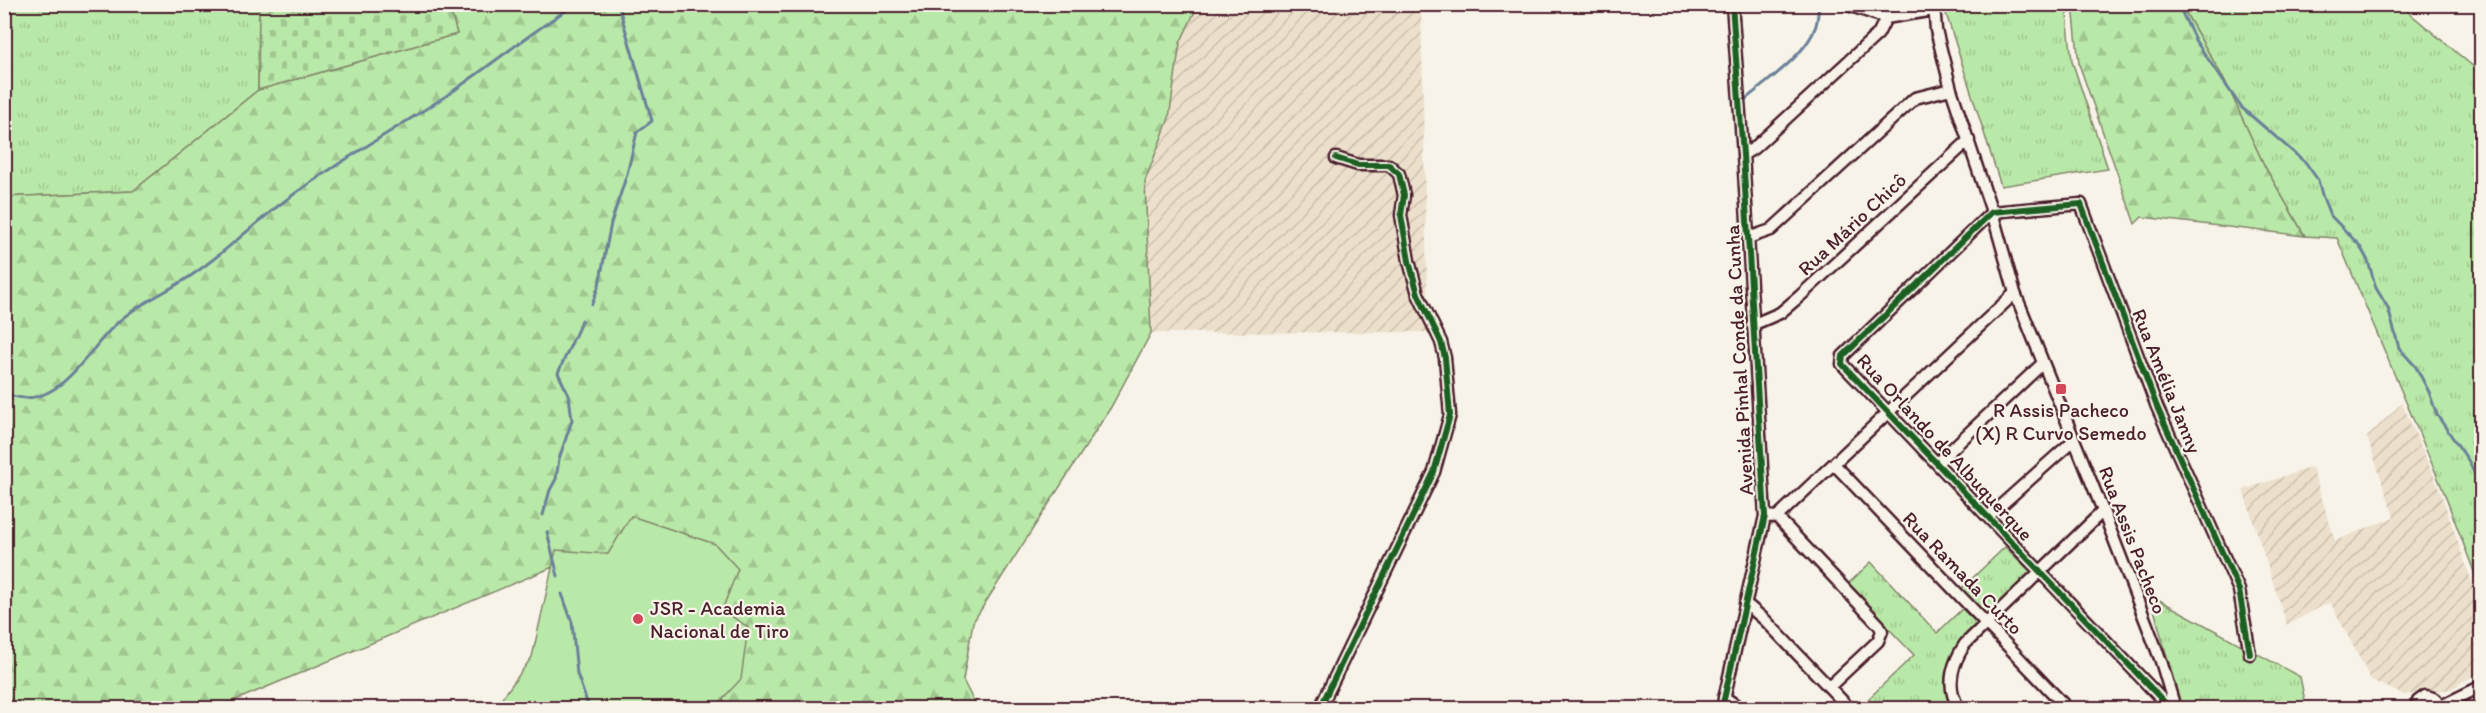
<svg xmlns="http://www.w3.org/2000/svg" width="2486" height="713" font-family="Itim,sans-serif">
	<defs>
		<pattern id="industrial-furrows" width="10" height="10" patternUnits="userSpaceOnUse" patternTransform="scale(1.5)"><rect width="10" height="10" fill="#ecdfcb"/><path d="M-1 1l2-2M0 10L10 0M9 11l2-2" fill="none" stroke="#ccbfae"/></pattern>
		<pattern id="grass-tufts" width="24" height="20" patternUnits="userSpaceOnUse" patternTransform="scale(1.5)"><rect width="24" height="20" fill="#b9e9a8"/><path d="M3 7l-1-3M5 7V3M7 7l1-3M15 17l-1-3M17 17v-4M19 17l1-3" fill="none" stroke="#a1c791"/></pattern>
		<pattern id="forest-firs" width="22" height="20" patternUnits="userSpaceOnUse" patternTransform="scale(1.5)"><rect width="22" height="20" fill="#b9e9a8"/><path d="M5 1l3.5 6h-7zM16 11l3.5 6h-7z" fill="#a1c791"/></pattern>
		<pattern id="cemetery-stones" width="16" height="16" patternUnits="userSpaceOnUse" patternTransform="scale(1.5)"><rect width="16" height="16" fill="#b9e9a8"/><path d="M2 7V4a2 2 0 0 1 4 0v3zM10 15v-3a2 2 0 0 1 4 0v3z" fill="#a1c791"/></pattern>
	</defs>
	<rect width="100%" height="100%" fill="#f7f3e8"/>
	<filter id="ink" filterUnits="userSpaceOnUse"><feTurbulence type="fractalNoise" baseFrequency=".0167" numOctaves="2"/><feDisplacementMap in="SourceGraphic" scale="12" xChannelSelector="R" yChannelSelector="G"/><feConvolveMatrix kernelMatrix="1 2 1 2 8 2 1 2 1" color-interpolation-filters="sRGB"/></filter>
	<g filter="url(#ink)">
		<!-- industrial -->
		<path fill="url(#industrial-furrows)" d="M1421,8L1428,332L1151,333L1145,181L1169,118L1180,43L1195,11Z
			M2402,403L2439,488L2481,608V671L2451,689L2404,695L2371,680L2330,602L2287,625L2243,490L2312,467L2335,541L2394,517L2367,437Z"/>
		<!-- grass -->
		<path fill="url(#grass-tufts)" stroke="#82846a" stroke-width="1.5" d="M1943,4L2066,5L2072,61L2108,169L2001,186Z
			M2381,4L2402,7L2481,73V590L2443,490L2337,238L2305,236L2265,167L2225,81L2181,5Z
			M4,5H259L258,90L133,191L5,197Z
			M2005,547L2033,574L1988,617L1961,589Z
			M1871,562L1937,633L1962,609L1978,624C1947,658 1940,662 1952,708H1859L1914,655L1847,585Z
			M2150,595L2300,677L2306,706L2292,708H2181Z"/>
		<!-- forest -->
		<path fill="url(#forest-firs)" stroke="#82846a" stroke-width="1.5" d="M449,5H1198L1180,43L1169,118L1145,181L1151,333L1111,407L973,622L963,680L977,708H680L560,564L217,708H5L4,197L133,191L258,90L457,34Z
			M2073,5H2181L2225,81L2265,167L2305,236L2142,217L2135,224L2079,64Z"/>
		<!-- cemetery -->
		<path fill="url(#cemetery-stones)" stroke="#82846a" stroke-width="1.5" d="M259,5H449L457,34L258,90Z"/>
		<!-- park -->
		<path fill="#b9e9a8" stroke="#82846a" stroke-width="1.5" d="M631,516L715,544L738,569L722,610L748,627L741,679L714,708H495L532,657L556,550L608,554Z"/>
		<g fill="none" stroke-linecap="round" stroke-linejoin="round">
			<!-- stream -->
			<path stroke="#6b8199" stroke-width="3" d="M2178,4L2195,40L2241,107L2306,163L2318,180L2322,195L2330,215L2360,246L2368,261L2376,288L2388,308L2399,348L2416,367L2429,392L2437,415L2468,460L2482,489
				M1741,103C1763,84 1806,55 1815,28C1818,21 1818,12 1819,4
				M592,304L599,285L611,223L627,174L637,132L652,121L618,4
				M4,393C61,418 88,342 128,314C146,301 167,291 186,279C222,256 252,225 286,200C337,162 393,131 446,96C490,66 531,32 576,4
				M543,515L550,490L556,479L559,459L572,420L569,396L558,373L582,320
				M547,532L558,576
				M562,594L572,622L577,674L589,708"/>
			<!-- minor casing -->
			<g stroke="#4a1f2b" stroke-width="15">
				<path id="minor" d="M1845,4L1886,18L1934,10
					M1934,4L1936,30L1951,89L1992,212L2015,293L2103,511L2161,661L2175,708
					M1743,155L1754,148L1878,34L1886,18
					M1748,238L1771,230L1915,98L1951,89
					M1752,325L1780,313L1800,296L1969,140
					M1937,463L2042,364
					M1834,464L2067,708
					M1765,516L1777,517L2015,293
					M1989,516L2074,440
					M1777,517L1879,625L1882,631L1878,641L1829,687
					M1745,603L1765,620L1849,708
					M1724,697L1740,708
					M2439,707L2482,686
					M1320,708L1434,472L1450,415L1445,358L1441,342L1418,294L1409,261L1401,215L1404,195L1399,174L1389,165H1358L1336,158
					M1722,708L1765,516L1743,155L1732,4
					M1959,708C1945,686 1952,664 1965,644L2103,511
					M2170,708L1842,364L1843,356L1992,212L2081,204L2157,407L2239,590L2250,654
					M2416,708L2418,701L2425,696C2433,697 2438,699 2439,708"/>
			</g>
			<!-- minor -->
			<use href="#minor" stroke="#f7f3e8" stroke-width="10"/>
			<!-- cycleway casing -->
			<g stroke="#f7f3e8" stroke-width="10">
				<path id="cycleway" d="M1320,708L1434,472L1450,415L1445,358L1441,342L1418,294L1409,261L1401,215L1404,195L1399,174L1389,165H1358L1336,158
					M1722,708L1765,516L1743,155L1732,4
					M2170,708L1842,364L1843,356L1992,212L2081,204L2157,407L2239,590L2250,654"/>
			</g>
			<!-- cycleway -->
			<use href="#cycleway" stroke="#1b5e20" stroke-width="6"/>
		</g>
	</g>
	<!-- markers -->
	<g fill="#d1495b" stroke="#f7f3e8" stroke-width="2">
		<rect x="2055" y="383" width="12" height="12" rx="3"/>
		<circle cx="638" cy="619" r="6"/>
	</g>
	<g text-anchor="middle" stroke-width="4.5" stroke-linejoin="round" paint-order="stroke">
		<!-- street labels -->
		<g font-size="20" fill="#4a1f2b" stroke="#f7f3e8">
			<text transform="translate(1852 224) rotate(-43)" y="7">Rua Mário Chicô</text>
			<text transform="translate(1739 360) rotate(-93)" y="7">Avenida Pinhal Conde da Cunha</text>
			<text transform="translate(2167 381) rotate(68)" y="7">Rua Amélia Janny</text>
			<text transform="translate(1945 447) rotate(47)" y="7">Rua Orlando de Albuquerque</text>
			<text transform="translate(2133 540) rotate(69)" y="7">Rua Assis Pacheco</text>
			<text transform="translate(1963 573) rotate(46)" y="7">Rua Ramada Curto</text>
		</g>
		<!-- poi labels -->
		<g font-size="20" fill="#4a1f2b" stroke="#f7f3e8">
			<text x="2061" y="417">R Assis Pacheco<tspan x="2061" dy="23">(X) R Curvo Semedo</tspan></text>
			<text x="650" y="615" text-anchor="start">JSR - Academia<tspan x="650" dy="23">Nacional de Tiro</tspan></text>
		</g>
	</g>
	<!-- margin -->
	<rect width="2486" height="713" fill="none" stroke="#f7f3e8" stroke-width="24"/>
	<rect x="12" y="12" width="2462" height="689" fill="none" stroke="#4a1f2b" stroke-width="2" filter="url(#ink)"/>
</svg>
